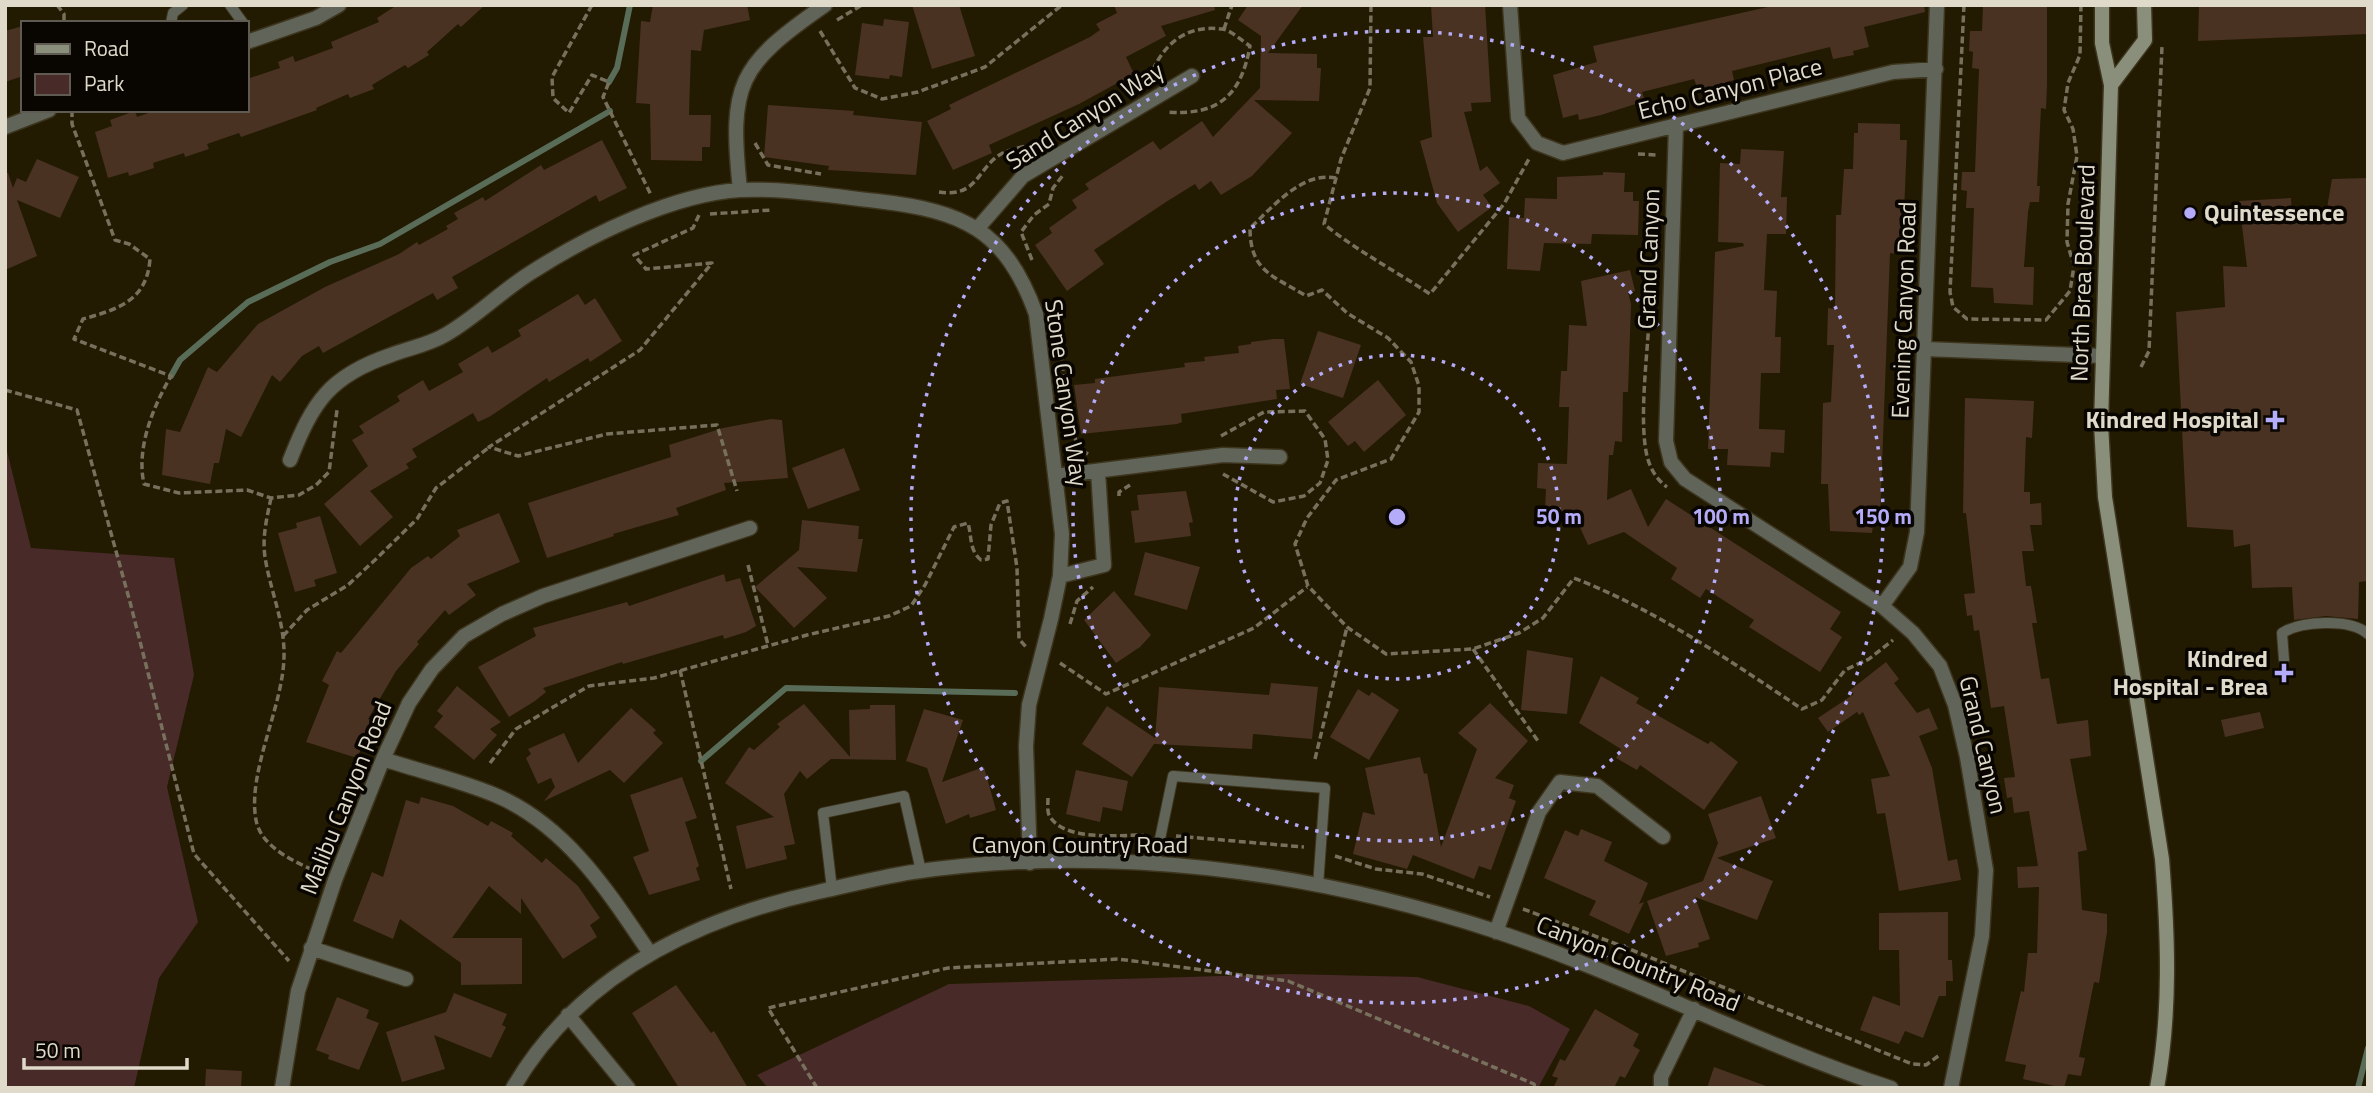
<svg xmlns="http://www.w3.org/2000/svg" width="2373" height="1093" font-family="'Titillium Web',sans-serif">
	<rect width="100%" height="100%" fill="#231a02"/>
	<!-- green -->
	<path fill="#482a28" d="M5,443L31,548L174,558L194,675L167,787L198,922L159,978L134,1088H5Z
		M1287,974L1417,977L1529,1006L1570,1029L1538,1088H768L757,1075L949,984Z"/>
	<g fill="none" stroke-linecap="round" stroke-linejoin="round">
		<!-- stream -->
		<path stroke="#586c58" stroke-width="6" d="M609,82L617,68L630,5
			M171,376L180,360L248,302L330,262L380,244L610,111
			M701,761L786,688L1015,693
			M2358,1088L2368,1048"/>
	</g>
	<!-- building -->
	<path fill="#493222" d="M397,5H485L461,27L458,24L427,52L429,55L408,68L405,65L372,85L374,89L350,98L348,94L316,108L317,110L241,137L239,133L207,144L209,149L185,157L184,153L153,163L154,168L129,176L128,172L108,178L95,132L112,126L110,120L135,111L137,117L157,110H247V79L280,68L278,62L293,56L295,62L333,48L331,42L379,22L377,18Z
		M653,5H747L750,20L704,30L701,51L691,50L689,115H711L710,147H702V161L651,160L650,104L636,103L641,21L650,22Z
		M912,5H959L975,56L932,69Z
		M1114,5H1214L1215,10L1161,26L1166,36L1126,57L1134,74L1079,104L989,145L992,153L953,170L927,121L951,109L949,105L1090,37L1100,30L1096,24L1117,13Z
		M1248,5H1303L1268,53L1317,54V68H1321L1319,101L1254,100L1292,133L1252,176L1221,195L1211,181L1199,190L1195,184L1166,202L1094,250L1104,264L1067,291L1035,245L1052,233L1049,228L1077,208L1072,200L1089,189L1085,184L1153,141L1160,150L1202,121L1213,137L1260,88L1261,36L1238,20Z
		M1431,5H1485L1491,102L1471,103L1472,111L1464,112L1480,171L1487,166L1500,183L1483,195L1492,207L1458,232L1437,203L1420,141L1432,137L1423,37H1433Z
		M1777,5H1924L1925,12L1864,27L1869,47L1853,51L1854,55L1833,59L1830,47L1732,71L1734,80L1718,85L1698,90L1694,79L1642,92L1645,101L1601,115L1579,120L1578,114L1563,118L1553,75L1597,62L1593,46Z
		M1983,5H2047V86L2046,109L2041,108L2037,186H2040L2039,202H2030L2028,212L2024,267H2034L2033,305L1994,303L1993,288L1971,287L1974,208H1966L1967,191L1961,190L1962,172H1975L1979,69L1972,68L1973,52L1969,51L1970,31H1982Z
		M2199,5H2368V34L2198,41Z
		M884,19L909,22L902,77L890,75L889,79L855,75L862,23L883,26Z
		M23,26V76L5,82V31Z
		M768,105L854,111L853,115L922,122L916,175L828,170L829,166L764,157Z
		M1858,123L1900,124V140H1907L1903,238H1898V254L1890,253L1880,518H1874L1872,533L1830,531L1828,484H1821L1823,403L1831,402L1834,345H1827L1828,308L1835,309L1836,215H1841L1844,169H1853L1854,133H1858Z
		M602,140L627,188L599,202L596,195L452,277L458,288L437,300L433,293L323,353L319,346L302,356L280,382L272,375L241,437L226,429L219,463H214L210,484L162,475L166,429L180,432L208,367L217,372L258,324L325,287L399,254L417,242L419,245L448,229L446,226L458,219L454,213L483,197L485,201L541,165L544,170Z
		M1741,149L1784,151L1781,197H1787L1786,234H1767L1764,290L1777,291L1775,337H1781L1780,373H1761L1759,429L1785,430L1784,453L1771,452L1770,467L1727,465L1728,449H1708L1715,252L1744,246L1743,243L1718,242L1720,163L1740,164Z
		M37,159L79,177L60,218L17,200L37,256L5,270V173H8L13,188L17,178L26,182Z
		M1603,172L1625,173L1624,192H1633V201H1639L1638,235L1592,234L1591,244L1544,243L1540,271L1507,269L1509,217L1524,218L1525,198L1557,199V177L1603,175Z
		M2368,178V581L2359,582L2358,619L2326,616L2294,620L2292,587L2252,588L2250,544L2234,547L2233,530L2187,527L2176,312L2225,307L2223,266L2247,267L2239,201L2291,198L2292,219L2326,214L2332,179Z
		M1630,270L1635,291L1628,292L1631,304L1628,392H1623L1622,442L1615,441L1613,455H1609L1607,500L1631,489L1648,527L1666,499L1841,612L1830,629L1842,637L1820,672L1749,627L1754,620L1706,589L1700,598L1671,579L1677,568L1624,532L1588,545L1573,512L1545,511L1546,489L1537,488L1538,463L1567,464L1569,407H1559L1561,371H1567L1569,325L1587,326L1581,281Z
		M578,294L585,305L595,298L622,341L590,362L588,358L549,382L547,378L489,417L478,422L473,413L412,449L417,457L406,464L409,468L370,491L393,517L360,546L324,504L368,466L352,440L364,433L359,426L400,401L397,396L423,380L429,391L463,372L458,364L488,346L492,353L521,336L518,330Z
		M1318,331L1361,345L1343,398L1300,384Z
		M1273,339H1284L1290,389L1276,390L1277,399L1181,414L1182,422L1177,424L1081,434L1074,385L1095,383V379L1185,367L1184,363L1205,361L1204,357L1239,353L1238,346L1251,344V342Z
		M1378,380L1406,415L1364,452L1355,441L1348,446L1328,422Z
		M1965,398L2034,401L2032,438L2026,437L2024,492H2030V504L2041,503L2042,525H2030L2034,551H2022L2026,586H2031L2037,623H2032L2041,679L2049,678L2057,724L2088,720L2091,756L2070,759L2087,850L2078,852L2082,910L2107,914V932L2099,983L2094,982L2079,1057L2085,1058L2081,1076L2068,1074L2064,1088L2023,1079L2026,1065L2005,1061L2021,991L2024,992L2028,953H2037L2039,887L2018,888L2017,867L2038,866L2029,811L2014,813L2012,797L2007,798L2004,778L2015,777L2004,706L1991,708L1979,630L1974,631L1972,615L1967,616L1964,594L1975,593L1966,513H1963Z
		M771,419L782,420L788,478L724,483L726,490L676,508L679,515L613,534L614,536L547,558L528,503L671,457L669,445L723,428Z
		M844,448L860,490L808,509L792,468Z
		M1186,491L1193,522L1189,523L1191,536L1135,543L1131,511L1139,510L1137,495Z
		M499,513L520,562L467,584L476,595L449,615L445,610L417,642L419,644L396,671L368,719L374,721L357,758L306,742L329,685L322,681L337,651L341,653L411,568L428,556L431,559L460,536L457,530Z
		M320,516L337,573L314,580L316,586L295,592L278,533L297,528L296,523Z
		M802,520L859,526L858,539H863L857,572L797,567L827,598L794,628L755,587L799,550Z
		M1145,552L1200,567L1187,610L1134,595Z
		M724,574L726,582L740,578L756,626L746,632L724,639L723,635L623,664L622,662L543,688L546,692L535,701L509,717L478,667L536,636L533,628L627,602L629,606Z
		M1114,591L1151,635L1140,647L1116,663L1084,620Z
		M1527,650L1573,658L1567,714L1521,710Z
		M1886,662L1899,679L1894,683L1917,713L1929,708L1938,729L1919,736L1932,768L1948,861L1957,859L1961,880L1899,891L1885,813L1877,814L1871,779L1890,776L1863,712L1859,715L1857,712L1828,732L1818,718L1854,694L1849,691Z
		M1601,676L1639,698L1636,703L1708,744L1711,741L1738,762L1704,810L1640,765L1637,770L1616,758L1621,749L1579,723Z
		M1271,683L1318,687L1312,739L1253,734L1252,749L1154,744L1132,777L1082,744L1107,706L1155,738L1159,687L1269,695Z
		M457,686L501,722L490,729L497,735L474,760L434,727L443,716L437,711Z
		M1358,689L1369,696L1372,692L1399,710L1369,760L1330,737Z
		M1490,703L1528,741L1495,778L1514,785L1509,798L1516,801L1491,870L1479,866L1474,879L1413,855L1407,869L1353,854L1363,812L1375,815L1365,768L1420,757L1424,774L1427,773L1441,847L1477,749L1458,733Z
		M804,704L850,757L849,710L870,709V705H895L896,760L831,759L807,779L800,771L784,794L795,844L784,846L787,859L746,869L736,826L774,817L725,783L749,747L754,750L780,727L777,724Z
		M631,708L656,730L653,733L663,743L624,783L610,770L544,801L555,787L551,778L538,784L526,758L531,754L528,749L564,733L578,763Z
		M924,709L963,720L942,782L984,767L996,810L970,818L969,814L946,824L927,768L906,761Z
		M2260,712L2264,728L2225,737L2221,720Z
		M1076,770L1128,781L1122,811L1103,807L1100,822L1066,814Z
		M682,777L697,818L685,822L699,866L696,868L700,880L649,895L633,857L649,851L630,795Z
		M1761,796L1776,838L1717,858L1773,881L1757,920L1695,897L1710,939L1698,943L1699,947L1666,956L1647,901L1703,881L1718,843L1708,814Z
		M421,797L453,806L488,826L491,821L513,833L511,836L542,863L546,858L578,886L600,918L590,925L597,937L563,959L521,898V914L489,886L452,938H522V984L461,985V963L400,919L393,939L353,921L372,872L383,877L406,800L419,804Z
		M1581,829L1612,842L1604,861L1648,883L1639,904L1644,902L1629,934L1589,915L1596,901L1544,878L1565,830L1578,836Z
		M1948,912V960H1952L1953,981H1946V996H1939L1923,1038L1905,1031L1899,1044L1860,1030L1873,996L1900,1006L1899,950H1879V913Z
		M676,985L711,1033L714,1031L748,1088H679L632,1013Z
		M454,993L507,1014L502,1025L506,1027L491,1058L434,1035L445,1069L402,1082L386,1032L446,1012Z
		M337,997L369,1010L366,1018L379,1023L359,1070L328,1059L329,1055L316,1050Z
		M1595,1009L1639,1034L1633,1046L1640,1050L1625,1078L1620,1076L1614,1088H1553L1558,1078L1552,1076L1560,1059L1565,1061Z
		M1714,1067L1766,1086L1765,1088H1707Z
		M206,1069L242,1071L241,1088H205Z"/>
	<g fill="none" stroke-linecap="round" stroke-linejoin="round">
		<!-- lane casing -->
		<g stroke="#3d351e" stroke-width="12">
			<path id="lane" d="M230,5L243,23
				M171,23L173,13L183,5
				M2284,660L2282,633C2301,621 2350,618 2368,634
				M1155,863L1173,776L1325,788L1318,886
				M832,889L823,813L904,796L921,871"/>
		</g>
		<!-- street casing -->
		<g stroke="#3d351e" stroke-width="17">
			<path id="street" d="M1510,5L1518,118L1537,143L1563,153L1893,72L1936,69
				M247,42L316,18L339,5
				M1676,126L1666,441L1671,462L1685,479L1882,606L1913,633L1940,666L1955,705L1967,757L1986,870L1982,936L1951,1088
				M5,127L49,110
				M740,190C729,84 737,66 825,5
				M977,229L1023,176L1192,76
				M1925,349L2103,356
				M290,460C313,402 329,376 391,355C409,348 428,345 445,335C477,317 503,289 535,270C590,235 674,194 740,190C786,188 832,196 877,201C963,211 1005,229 1036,314L1062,534L1060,576L1051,619L1029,705L1026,746L1030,863
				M1055,476L1223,455L1280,457
				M1060,576L1104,565L1098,471
				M1882,606L1910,567L1917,532L1937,5
				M383,759C419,771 459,780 495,795C566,825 608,891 649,952
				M1496,932L1539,812L1560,782L1597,786L1663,837
				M311,948L406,979
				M568,1015L628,1088
				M282,1088L298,991L335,880L383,759L409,703L432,669L464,636L502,614L543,596L750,528
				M513,1088C579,975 695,919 818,892C849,885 881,877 913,872C1107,844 1309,870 1495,931C1630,976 1756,1044 1891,1088
				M1661,1088V1077L1694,1009"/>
		</g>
		<!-- secondary casing -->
		<g stroke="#3d351e" stroke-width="17">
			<path id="secondary" d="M2102,5V43L2111,85L2101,424L2105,497L2162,859C2168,935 2171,1012 2157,1088
				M2111,85L2145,40L2144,5"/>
		</g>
		<!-- path -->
		<path stroke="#77705c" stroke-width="3.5" stroke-dasharray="7 3.5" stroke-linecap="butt" d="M57,5L64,14V23
			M592,5L552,77L553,98L569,113L592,75L609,82L603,97L651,195
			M914,5H931
			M1371,5L1370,88L1341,159L1324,224C1357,251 1394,270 1430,294L1504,204L1530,157
			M1964,5L1950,292L1953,307L1967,319L2046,320L2070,291L2074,266L2067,242L2068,204L2077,156L2073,129L2064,110L2068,83L2080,55L2081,5
			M837,20L862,5
			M1224,29L1232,5
			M820,31L855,88L882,99L918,92L985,67L1062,5
			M1149,80C1160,47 1184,24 1222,29C1231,30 1242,41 1250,46C1241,96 1218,116 1166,112
			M72,110V124L115,240L129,244L150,259C147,300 119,309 83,319L74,339L171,376C153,407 136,448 144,484L179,493L247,490L271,498L299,495L316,485L329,472L337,410
			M755,143L768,165L821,174
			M1638,154L1657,155
			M1336,178C1302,171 1273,207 1250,228C1250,272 1274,276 1306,296L1322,290L1347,313L1388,338L1411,362L1419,386V412L1391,459L1336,480L1307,518L1295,544L1308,586L1347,627L1386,654L1473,649L1519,633L1543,618L1574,578C1656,610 1729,660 1802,709L1822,700L1845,670L1869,659L1893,640
			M939,192C978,198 977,168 1001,154C1009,149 1033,145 1043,141
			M710,214L772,210
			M699,215L693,228L634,255L646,269L712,263L640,350L489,447L518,456L607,434L717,425L737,491
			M1032,260L1021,232L1034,215L1049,204L1053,188L1064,174
			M1650,302C1649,343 1638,418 1647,456C1650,468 1656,479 1667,487
			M1059,343L1077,448L1088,454
			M2141,367L2149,351L2162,46
			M5,390L77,410L130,602L194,854L289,961
			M1221,436L1264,412L1305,411L1325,439L1328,460L1320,483L1304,496L1273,502L1223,474
			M1119,496V492L1130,485
			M271,498C267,517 262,537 265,557C270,590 285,622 284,657C283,707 247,772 256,820C261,848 297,863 320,873
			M748,565L768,645
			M1070,624L1077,601L1093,587
			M283,636L307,610L348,585L376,559L417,519L436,488L488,448
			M1473,649L1538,741
			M1060,663L1106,694L1254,628L1307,587
			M680,670L731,889
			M1315,759L1347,627
			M490,763L516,729L589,686L654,678L807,635L889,616L911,606L925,585L954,527L968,523C972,537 969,550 981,560L988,559L991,525L1000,503L1007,501L1017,568L1019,639L1026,647
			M1048,798C1048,802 1047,811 1049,815C1063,842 1119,835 1144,835
			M1176,836L1304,847
			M1335,856L1376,869L1422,874L1490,897
			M1523,909L1627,948L1912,1064L1926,1065L1941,1054
			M817,1088L768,1008L948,968L1118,959L1288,981L1534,1084L1535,1088"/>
		<!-- lane -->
		<use href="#lane" stroke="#616559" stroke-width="10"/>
		<!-- street -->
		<use href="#street" stroke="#616559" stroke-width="14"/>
		<!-- secondary -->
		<use href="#secondary" stroke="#8a8f7c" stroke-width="14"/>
	</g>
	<!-- distance rings -->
	<g fill="none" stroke="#b4acf9" stroke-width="3.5" stroke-dasharray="3.5 7">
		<circle cx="1397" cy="517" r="162"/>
		<circle cx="1397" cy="517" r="324"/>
		<circle cx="1397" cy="517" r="486"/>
	</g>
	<!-- markers -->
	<g fill="#b4acf9" stroke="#090601" stroke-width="2.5">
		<circle cx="2190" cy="213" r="7"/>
		<path d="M2271.5 409.5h7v7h7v7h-7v7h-7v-7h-7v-7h7z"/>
		<path d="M2280.5 662.5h7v7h7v7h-7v7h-7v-7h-7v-7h7z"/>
	</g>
	<g text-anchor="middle" stroke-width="7" stroke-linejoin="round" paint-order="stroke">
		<!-- street labels -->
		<g font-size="24" fill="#e0dacb" stroke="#090601">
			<text transform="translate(1730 89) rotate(-14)" y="8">Echo Canyon Place</text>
			<text transform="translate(1085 116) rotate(-32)" y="8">Sand Canyon Way</text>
			<text transform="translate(1649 259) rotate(-88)" y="8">Grand Canyon</text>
			<text transform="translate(2083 273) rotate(-88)" y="8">North Brea Boulevard</text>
			<text transform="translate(1904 310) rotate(-88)" y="8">Evening Canyon Road</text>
			<text transform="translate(1066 393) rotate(82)" y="8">Stone Canyon Way</text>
			<text transform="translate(1983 745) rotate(77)" y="8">Grand Canyon</text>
			<text transform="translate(346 798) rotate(-68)" y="8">Malibu Canyon Road</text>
			<text x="1080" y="853">Canyon Country Road</text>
			<text transform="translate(1638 964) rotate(22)" y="8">Canyon Country Road</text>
		</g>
		<!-- poi labels -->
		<g font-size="24" font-weight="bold" fill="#e0dacb" stroke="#090601" text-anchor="end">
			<text x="2204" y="221" text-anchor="start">Quintessence</text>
			<text x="2259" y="428">Kindred Hospital</text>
			<text x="2268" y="667">Kindred<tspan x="2268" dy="28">Hospital - Brea</tspan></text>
		</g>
	</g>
	<circle cx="1397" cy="517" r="10" fill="#b4acf9" stroke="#090601" stroke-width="3.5"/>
	<g font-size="21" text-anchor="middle" font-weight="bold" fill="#b4acf9" stroke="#090601" stroke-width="7" stroke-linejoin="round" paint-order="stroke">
		<text x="1559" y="524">50 m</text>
		<text x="1721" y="524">100 m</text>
		<text x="1883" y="524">150 m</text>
	</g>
	<!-- border -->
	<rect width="2373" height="1093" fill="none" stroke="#e0dacb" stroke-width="14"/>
	<!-- legend -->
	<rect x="21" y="21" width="228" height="91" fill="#090601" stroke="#5f5b52" stroke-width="2"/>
	<rect x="35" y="44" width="35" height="10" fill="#8a8f7c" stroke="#5f5b52" stroke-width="2"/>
	<text x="84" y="56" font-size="21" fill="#e0dacb">Road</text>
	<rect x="35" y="74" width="35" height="21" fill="#482a28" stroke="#5f5b52" stroke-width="2"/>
	<text x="84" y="91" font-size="21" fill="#e0dacb">Park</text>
	<!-- scale -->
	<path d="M24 1058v10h163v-10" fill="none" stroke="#e0dacb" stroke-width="3.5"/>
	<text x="35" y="1058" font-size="21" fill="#e0dacb" stroke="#090601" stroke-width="5" paint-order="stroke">50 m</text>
</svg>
